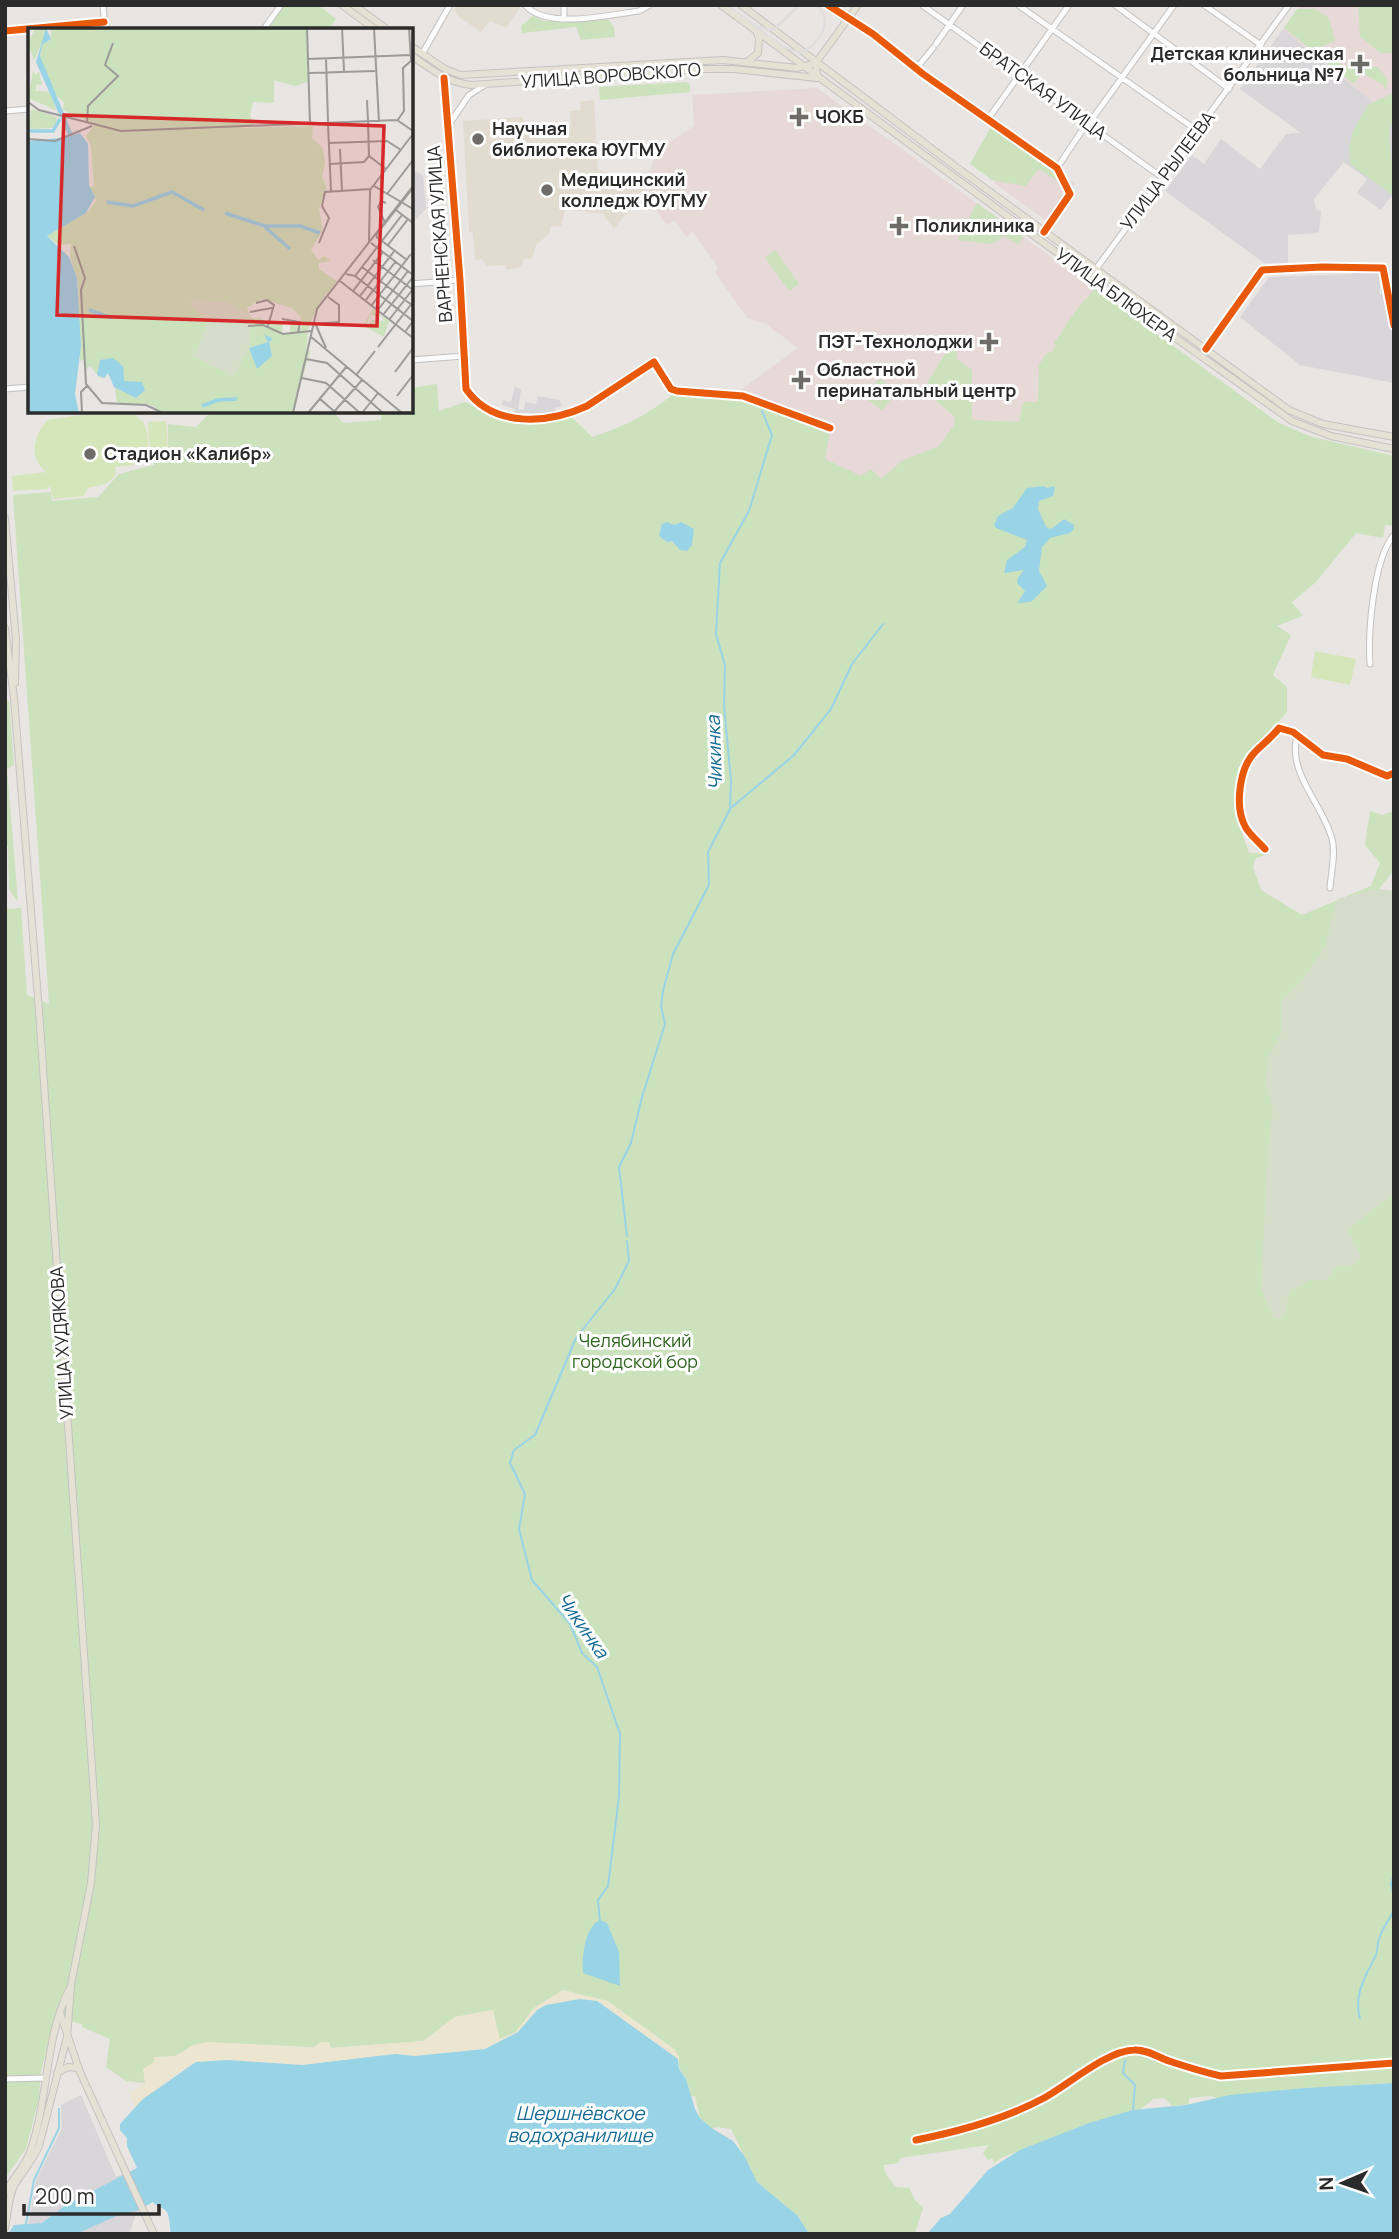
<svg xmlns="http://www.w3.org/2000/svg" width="1399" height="2239" font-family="Manrope,sans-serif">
	<rect width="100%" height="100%" fill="#e8e5e2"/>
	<!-- industrial -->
	<path fill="#d8d6d9" d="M1283,29L1394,119V197L1391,196L1381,210L1357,193L1367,179L1344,162L1314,199L1316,210L1321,211L1319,233L1288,235V263H1264L1165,191L1192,155L1204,164L1221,139L1260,169L1286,134L1301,133L1240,89Z
		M411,170L423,175L426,209L411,224Z
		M1353,270H1367L1369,273H1380V294H1384L1385,298L1394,343V383L1300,365L1240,317L1269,277L1352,274Z
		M515,386L521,390L518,409L524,410L525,402L536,404L538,396L560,400L562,406L555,408V412L542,414L514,413L515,409L502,405L503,400L511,402Z
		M81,2095L116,2177L123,2174L140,2209L137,2211L129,2234H27L36,2180L62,2128L61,2105Z"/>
	<!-- education -->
	<path fill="#e2dcd0" d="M457,5H522L506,28L490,21L481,32L459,17L454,10Z
		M594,100L598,170L628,177L629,186L644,189L633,205L614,229L603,214L565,209L561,226L550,227V233L536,245L532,258L524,259L521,267L507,270L505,265L487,266L482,259L475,260L473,233L469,232L463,121L523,117L524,132L571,129L570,111L581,110L580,102Z"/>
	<!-- medical -->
	<path fill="#e6d9d8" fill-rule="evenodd" d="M1300,5H1394V119L1283,29Z
		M817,88L1119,306L1187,356L1038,402L1019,422L897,488L818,466L831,426L739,394V391L798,348L766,324L747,318L717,275L715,271L718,268L693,232L686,237L675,221L666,225L657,211L641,208L647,177L658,150L694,126L692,95ZM954,338L957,359L972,370V419L932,387Z
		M1020,145L1075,184L1048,222L994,183Z"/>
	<!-- green -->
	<path fill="#cce2bc" d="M283,5H318L336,19L328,30H265Z
		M1358,5H1394V57L1392,53H1380L1360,36Z
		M1297,9H1315L1329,18L1335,41L1318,48L1344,66L1378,67L1388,80L1386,90L1382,84L1362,73L1354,84L1284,28Z
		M533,16L544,21L609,20L614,27L615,37L581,40L576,27L522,33L521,26Z
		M686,82L690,84V92L600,100L599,87Z
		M1392,94L1394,123L1389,129L1391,160L1394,161V189L1391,194L1351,165L1349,148L1353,131L1364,112L1369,104Z
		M992,125L998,133L1058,172L1059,182L1039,169L1025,186L992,180L970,164Z
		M977,203L1024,237L1018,245L1004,236L992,244L957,240Z
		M775,250L799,284L789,291L765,258Z
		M1095,289L1279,423L1312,437L1394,456V526L1385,525L1383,538L1356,533L1316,582L1292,602L1303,616L1277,626L1291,635L1273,675L1287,687V712L1238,768L1236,814L1243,831L1242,833L1249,853L1269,854L1256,858L1253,867L1261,890L1302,915L1371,886L1380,863L1365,845L1370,811L1382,815L1394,811V870L1379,889L1394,893V2083L1305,2088L1218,2098L1210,2096L1189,2098V2104L1172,2106L1165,2098L1153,2099L1141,2109L1089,2123L1001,2158L994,2163L992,2158L988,2160L983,2153L989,2145L900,2158L899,2163L883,2165L887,2176L896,2187L909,2188L915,2200L923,2208L915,2234H809L798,2216L757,2182L731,2129L716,2127L713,2129L700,2118L695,2096H691L686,2079L679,2068V2057L675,2050C636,2021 612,2002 563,1990L534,2008L516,2032L499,2040L493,2010L455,2017L424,2041L331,2048L207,2042L176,2056L154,2062L145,2083L126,2081L106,2067L110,2039L82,2027V2024L55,2017L41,2071L39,2098L26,2149L5,2178V909L21,908L27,995L49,1004L13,495L51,492L52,501L98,497L119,474L154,465L155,454L168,453V424L196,427L208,415L238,411H333L343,423L381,420V411H411V388L437,384L439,411L465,402C503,422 527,420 569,415L592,437C624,427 649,414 675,393L743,398L830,430L825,459L861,476L871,469L881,479L903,460L938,447L955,424L954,416L923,390L955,337L957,359L972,370V420L1019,422L1023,402H1038L1039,364L1048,352L1050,353L1056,345L1054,343L1077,309Z
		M880,378L896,393L882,410L864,397Z
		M5,701H9L14,765L7,769L18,902L9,889L8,846H5Z"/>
	<!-- sand -->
	<path fill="#ece6d0" d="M563,1990L608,2001L675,2050L679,2057L678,2059L598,2001L580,1999L546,2005L537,2010L518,2032L485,2049L414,2056L395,2054L302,2065L228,2060L196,2062L178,2073L135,2107L130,2093L145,2083L143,2069L154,2062V2057L175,2056L193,2045L207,2042L313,2048L320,2042H329L331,2048L423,2041L455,2017L493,2010L500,2039L516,2032L534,2008Z"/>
	<!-- cemetery -->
	<path fill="#d5dcca" d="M1379,889L1394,891V1193L1348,1229L1361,1257L1351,1267H1336L1328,1280H1310L1291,1290L1282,1320L1272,1316L1261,1287L1268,1151L1273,1108L1266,1084L1268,1059L1281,1033V1001L1302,980L1325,947L1337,899Z"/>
	<!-- pitch -->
	<path fill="#d5e6ba" d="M106,411H135L136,416C137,417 144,422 144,424C150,434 150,456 139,463C133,466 122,466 115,467L116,475L106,484L88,488L84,496L53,499L50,486L47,489L13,491L12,476L46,472C28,457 34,436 47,420Z
		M166,421L168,453L150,454L148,422Z
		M1315,651L1356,659L1350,685L1311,677Z"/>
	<!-- water -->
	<path fill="#99d3e6" d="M1043,486L1047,488L1055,486L1053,496L1039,501L1038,509L1046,527L1051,529L1064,519L1074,525V529L1070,533L1050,538L1042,547L1039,571L1047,586L1031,602L1019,603L1018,602L1025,591L1017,583L1018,578L1024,570L1004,573L1007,560L1025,547L1027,540L996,528L994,525L998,516L1013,508L1027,488Z
		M667,522L674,525L681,522L694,529L692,545L687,551L680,550L672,541L667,542L659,536L662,524Z
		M600,1920L607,1923L619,1952L620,1986L583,1973C582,1957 584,1928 600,1920Z
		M580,1999L597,2001L678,2059L679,2069L686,2079L695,2109L700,2118L713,2129L733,2141L745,2157L757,2182L798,2216L809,2234H171C169,2223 171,2208 158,2207L153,2202L137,2211L123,2213L76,2234H8L14,2225L42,2223L66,2205L137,2168L127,2146V2138L120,2130V2124L143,2099L196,2062L228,2060L302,2065L395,2054L414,2056L485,2049L518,2032L537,2010L546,2005Z
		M1394,2083V2234H927L941,2218L950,2214L988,2170L1020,2150L1089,2123L1133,2110L1186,2105L1230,2095L1305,2088Z"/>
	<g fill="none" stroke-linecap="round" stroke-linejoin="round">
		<!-- stream -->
		<path stroke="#99d3e6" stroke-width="2" d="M732,807L793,756L811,734L831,709L852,664L883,624
			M644,1091L665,1024L661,1006L663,991L673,954L709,885L708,852L730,809L731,781L724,706L725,665L716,634L720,563L749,511L772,435L762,411
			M627,1236L619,1167L631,1143L643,1093
			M1394,1875L1391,1883L1394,1896
			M600,1921L598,1900L608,1886L619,1796L620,1734L597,1667L582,1653L570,1624L532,1580L519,1529L525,1494L510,1463L514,1450L535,1435L576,1338L615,1289L629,1261L627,1241
			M1360,2018C1353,1995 1366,1975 1376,1955C1378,1950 1377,1944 1379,1939C1382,1929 1389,1920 1394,1910
			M1125,2060L1123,2073L1135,2085L1133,2110
			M26,2224L34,2180L59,2128V2109"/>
		<!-- minor casing -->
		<g stroke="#c2c1c1" stroke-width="7">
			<path id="minor" d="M103,5L105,30
				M525,5C547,30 609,15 639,11L650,5
				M564,5V19
				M828,5L873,34L923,74L1057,168L1070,194L1044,232
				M922,5L1163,178
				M1018,5L1198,131
				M1115,5L1229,89
				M1204,5L1261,45
				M263,30L281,5
				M5,31L104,22
				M936,44L963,5
				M422,54L450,5
				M915,66L920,64L933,48
				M444,78L460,280L466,389C493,428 548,424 587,406L654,362L671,389L677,391L743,396L830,428
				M5,111L30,109
				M988,119L1069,5
				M448,126L469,95L485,85
				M1057,168L1081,132L1090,122L1174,5
				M1096,269L1289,5
				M411,284L460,280
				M1206,349L1262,270L1322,267L1383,268L1394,325
				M411,360L464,356
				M5,389L30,387
				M1370,664C1368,633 1373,559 1394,535
				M1297,737C1287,773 1324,806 1332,839C1336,853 1331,873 1330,888
				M1265,849C1259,842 1251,836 1246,828C1234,808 1239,767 1256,751C1264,743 1272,737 1279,728L1293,732L1323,755L1347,759L1387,776L1394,773
				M5,2079L45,2078
				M916,2140C956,2132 1007,2118 1044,2098C1068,2085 1106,2051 1134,2050C1146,2049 1158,2057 1169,2061C1187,2067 1203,2072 1221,2076L1394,2063"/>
		</g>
		<!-- major casing -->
		<g stroke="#c5c3c2" stroke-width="8">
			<path id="major" d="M342,5L376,30
				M354,5L388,30
				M721,5L1090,277L1292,421L1331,436L1394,449
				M741,5L956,167L1289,410L1323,424L1394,437
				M411,46L445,69L461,75L723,60L797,68L817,63
				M411,55C431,69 447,83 472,85L702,69H733L817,78
				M748,61L758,53L759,39L757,33
				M818,77L816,70L818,60L858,5
				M5,518L16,640L15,683
				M5,628L14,698L39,1011L96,1825L91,1883L71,1985L67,2037L39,2146C33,2160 23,2171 15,2184C8,2197 8,2214 5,2228
				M60,2013L80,2072L154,2234
				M57,2073L68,2067L78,2068
				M5,2194C11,2179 25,2167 30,2152C49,2099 44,2038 70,1988"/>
		</g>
		<!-- minor -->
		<use href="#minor" stroke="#fcfbfb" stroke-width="5"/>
		<!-- major -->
		<use href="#major" stroke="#e5e2d5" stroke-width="6"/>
		<!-- tram -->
		<path stroke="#dedddf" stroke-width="2" d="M727,5L784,47L800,53C819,46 835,20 816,5
			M760,26L768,30L775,29L799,5"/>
		<!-- cycleway casing -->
		<g stroke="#fff" stroke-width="11">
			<path id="cycleway" d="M828,5L873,34L923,74L1057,168L1070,194L1044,232
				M5,31L104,22
				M444,78L460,280L466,389C493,428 548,424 587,406L654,362L671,389L677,391L743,396L830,428
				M1206,349L1262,270L1322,267L1383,268L1394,325
				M1265,849C1259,842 1251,836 1246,828C1234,808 1239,767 1256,751C1264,743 1272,737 1279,728L1293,732L1323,755L1347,759L1387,776L1394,773
				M916,2140C956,2132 1007,2118 1044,2098C1068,2085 1106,2051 1134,2050C1146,2049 1158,2057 1169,2061C1187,2067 1203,2072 1221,2076L1394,2063"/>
		</g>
		<!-- cycleway -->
		<use href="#cycleway" stroke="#e8590c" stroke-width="7"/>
	</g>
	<!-- markers -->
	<g fill="#6d6c6b" stroke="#fff" stroke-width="2.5">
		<path d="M1356.5 53.5h7v7h7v7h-7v7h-7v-7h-7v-7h7z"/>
		<path d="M795.5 106.5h7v7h7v7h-7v7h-7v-7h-7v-7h7z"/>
		<circle cx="478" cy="139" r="7"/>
		<circle cx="547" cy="190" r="7"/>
		<path d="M895.5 215.5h7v7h7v7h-7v7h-7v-7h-7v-7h7z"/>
		<path d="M985.5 331.5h7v7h7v7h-7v7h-7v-7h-7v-7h7z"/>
		<path d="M797.5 369.5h7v7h7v7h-7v7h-7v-7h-7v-7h7z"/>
		<circle cx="90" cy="454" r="7"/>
	</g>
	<g text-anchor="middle" stroke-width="6" stroke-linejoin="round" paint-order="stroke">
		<!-- poi labels -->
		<g font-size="18" font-weight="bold" fill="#2b2b2b" stroke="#fff" text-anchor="start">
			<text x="1344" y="60" text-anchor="end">Детская клиническая<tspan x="1344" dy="21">больница №7</tspan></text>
			<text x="815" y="123">ЧОКБ</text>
			<text x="492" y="135">Научная<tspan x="492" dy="21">библиотека ЮУГМУ</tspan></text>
			<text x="561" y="186">Медицинский<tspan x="561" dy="21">колледж ЮУГМУ</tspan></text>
			<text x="915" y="232">Поликлиника</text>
			<text x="973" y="348" text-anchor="end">ПЭТ-Технолоджи</text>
			<text x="817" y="376">Областной<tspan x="817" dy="21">перинатальный центр</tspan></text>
			<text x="104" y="460">Стадион «Калибр»</text>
		</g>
		<!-- street labels -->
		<g font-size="18" fill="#2b2b2b" stroke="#fff">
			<text transform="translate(611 76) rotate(-4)" y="6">УЛИЦА ВОРОВСКОГО</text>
			<text transform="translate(1043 91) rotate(36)" y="6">БРАТСКАЯ УЛИЦА</text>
			<text transform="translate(1168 171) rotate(-53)" y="6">УЛИЦА РЫЛЕЕВА</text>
			<text transform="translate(440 234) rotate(-94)" y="6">ВАРНЕНСКАЯ УЛИЦА</text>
			<text transform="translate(1116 295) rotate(36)" y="6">УЛИЦА БЛЮХЕРА</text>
			<text transform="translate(62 1343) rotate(-94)" y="6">УЛИЦА ХУДЯКОВА</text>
		</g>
		<!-- park labels -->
		<g font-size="18" fill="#2e641e" stroke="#fff">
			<text x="635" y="1347">Челябинский<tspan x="635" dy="21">городской бор</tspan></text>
		</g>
		<!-- water labels -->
		<g font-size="19" font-style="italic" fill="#156a94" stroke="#fff">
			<text transform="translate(714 753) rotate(-92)" y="7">Чикинка</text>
			<text transform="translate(583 1625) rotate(55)" y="7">Чикинка</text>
			<text x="580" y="2120">Шершнёвское<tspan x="580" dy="22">водохранилище</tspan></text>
		</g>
	</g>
	<!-- overview -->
	<g transform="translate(28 28)">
		<rect width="385" height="385" fill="#e8e5e2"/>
		<path d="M8,0H18V5L6,33L0,14ZM23,0H278L280,54L267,58L246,52V75L225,74L222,87L226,97L212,100L285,98L284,110L295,120L297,135L294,149L299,159L291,181L295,202L283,222L290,232L296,228L303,233L291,235V241L309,253L289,279L280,302L278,326L283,321L264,385H138L120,376H89L86,351L79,345L77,350L71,349L62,338L57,343V331L52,333L50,254L42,229L43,216L31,217L19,208L60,184L68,173L62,159L66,158L63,118L58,108L67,96L35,82L36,74L25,65L12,28L14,17L23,11ZM233,271L264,280L273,289V300L263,292L262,305L255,306L249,303L254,304L256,293L241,297L233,290H223L219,280ZM5,43L7,47L11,44L14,57L9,56L7,63L22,64L28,82L0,70ZM4,81L29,89L27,100L0,101V95L9,93L0,94ZM345,281L361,293L356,309L338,299L344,292L357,293L353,288L342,287L339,295L336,296Z" fill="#cce2bc" fill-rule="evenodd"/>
		<path d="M166,272L198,274L221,285L223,315L206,348L166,329L180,294L161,275Z" fill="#d5dcca"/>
		<path d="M18,0L23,11L14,17L12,28L45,107L52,105L60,116L61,157L67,169L58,185L19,208L41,229L49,250L53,318L47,366L51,385H0V113L41,109L8,34ZM236,306L245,311L241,314L244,328L229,341L221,320L240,314ZM85,330L95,338L96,353L114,354L117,362L108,370L86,359L80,345L76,350L69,347L72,332Z" fill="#99d3e6"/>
		<path fill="none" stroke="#99d3e6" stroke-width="3.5" d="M0,103H25L32,91M79,174L105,178L144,164L176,182M197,185L237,198H272L292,205M237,199L262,221M61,282L84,290M174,378L190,372L209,371"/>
		<path fill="none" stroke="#9c9b99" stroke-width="2" d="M279,0L282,96M314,0L316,43M346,0L351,94M381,0L383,33M0,30V55M298,30L300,94M280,31L383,27M281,45L347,43M339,72L340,93M0,74L11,82L93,103L369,92L385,103M369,93L376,83L375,40L384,32M59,94L60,78L90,48L77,37L85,15M340,94L341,128L358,141M300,96L303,163M0,111L27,113L64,98M301,115L359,113L373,122M312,121L314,163M302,136L336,134L341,128M346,158L385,181M359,166L385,132M368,182L385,195M357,195L350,179L353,173L358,175M350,211L348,207L385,160M354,213L379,232M341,214L342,162L385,106M291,215L301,190L294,178L297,164L343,161M343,215L385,247M360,217L380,191M46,218L57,250L53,262L58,356L74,375L118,377L135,385M345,232L385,262M334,239L385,278M318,246L327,248L374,187M327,248L385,293L377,304M312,253L385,310M325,263L355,224M332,268L367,222M337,273L368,233M228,275L239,272L246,277L240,298M343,278L383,226M349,283L380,243M222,284L244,280M355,287L385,249M254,291L272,294L270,305M361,292L385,261M287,295L298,320M288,296L311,294V277L300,269M220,298L235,297L255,306L283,303M282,308L374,385M350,319L385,274M278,331L299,335L355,385M367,344L385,320M329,346L347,323M274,350L298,355L332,385M369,368L385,347M291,370L308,385M54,385L53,364L59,358M265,385L289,281L385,158M280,385L319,338M305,385L334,352M334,385L350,365"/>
		<path fill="#d62828" fill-opacity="0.15" stroke="#d62828" stroke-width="3.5" d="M36,87L356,98L349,298L29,287Z"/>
		<rect width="385" height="385" fill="none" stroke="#2b2b2b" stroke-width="3.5"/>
	</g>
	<!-- border -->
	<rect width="1399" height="2239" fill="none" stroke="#2b2b2b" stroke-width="14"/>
	<!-- north arrow -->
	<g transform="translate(1343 2183) rotate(268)" stroke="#ffffff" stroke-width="5" paint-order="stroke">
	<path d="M0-5L12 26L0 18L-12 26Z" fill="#2b2b2b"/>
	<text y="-10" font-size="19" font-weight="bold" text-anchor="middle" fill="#2b2b2b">N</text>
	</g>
	<!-- scale -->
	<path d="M24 2204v10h135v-10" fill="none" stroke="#2b2b2b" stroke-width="3.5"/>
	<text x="35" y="2204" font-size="21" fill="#2b2b2b" stroke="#ffffff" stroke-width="5" paint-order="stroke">200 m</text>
</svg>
